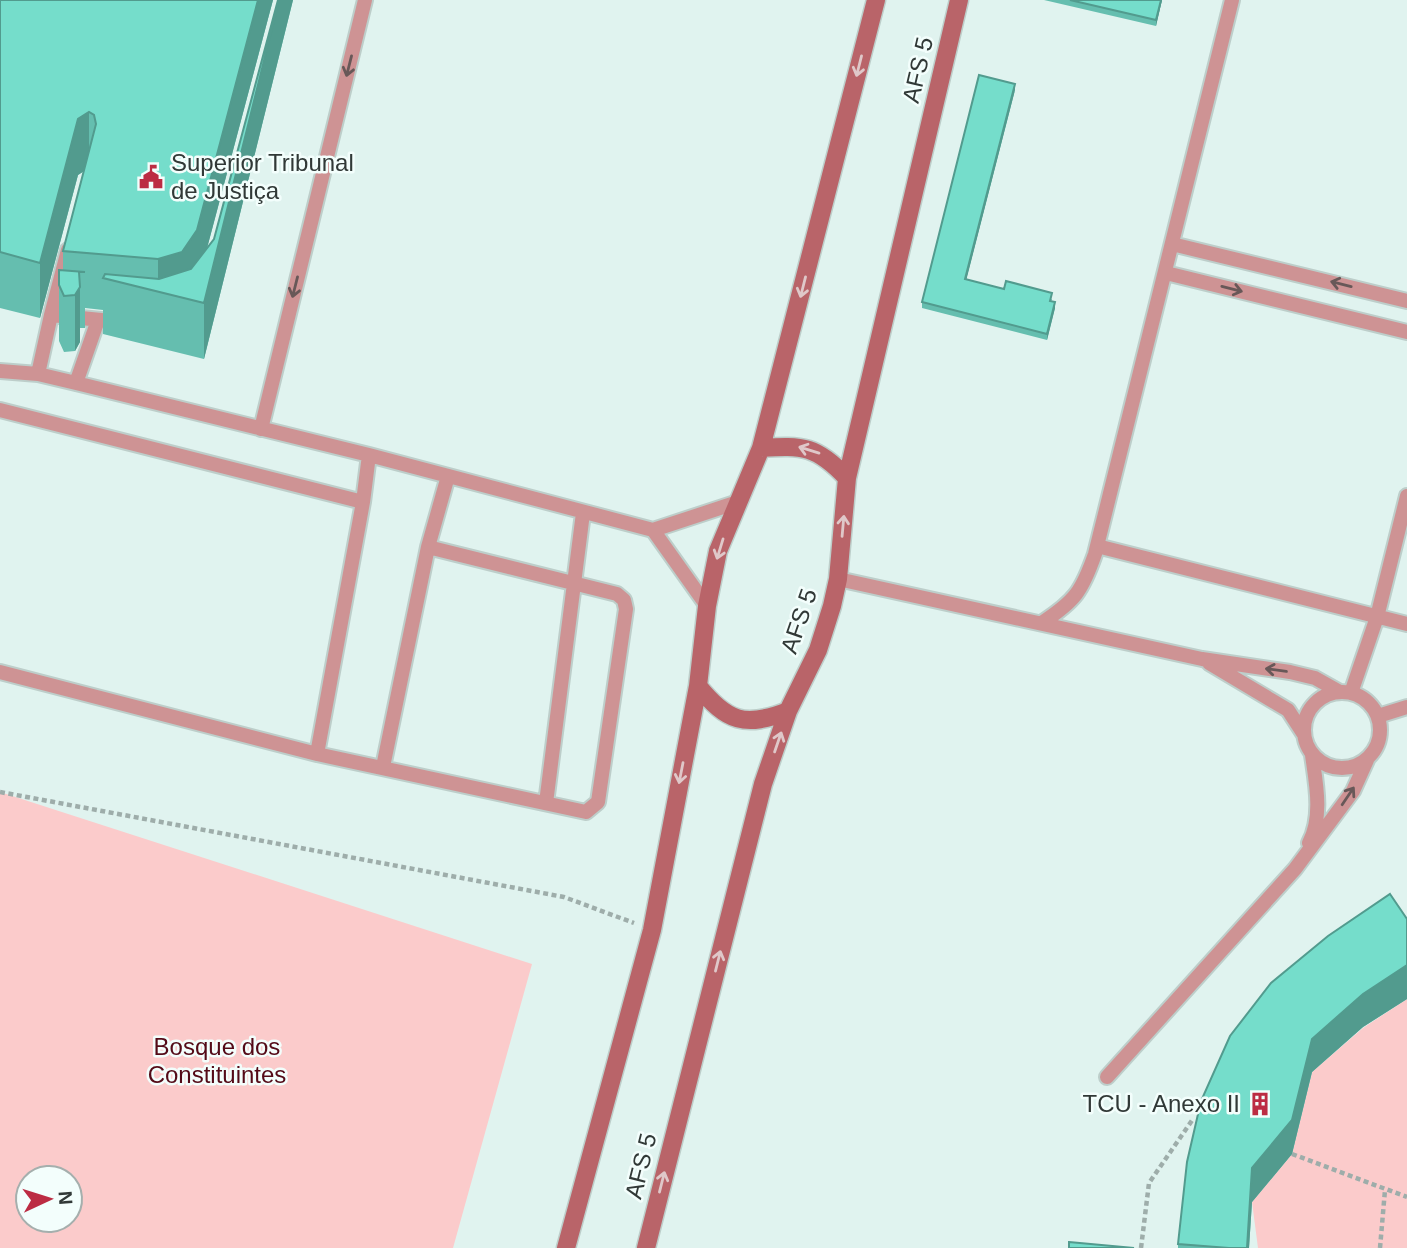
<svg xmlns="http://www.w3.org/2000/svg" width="1407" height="1248" font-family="Arial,sans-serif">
	<rect width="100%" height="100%" fill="#e0f3ef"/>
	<!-- green -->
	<path fill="#fbcbcb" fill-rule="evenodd" d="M0,792L532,964L453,1248H0ZM70,1178V1220H28V1178Z
		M1407,999V1248H1258L1252,1202L1292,1154L1312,1072L1363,1028Z"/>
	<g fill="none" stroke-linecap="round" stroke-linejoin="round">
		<!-- lane casing -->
		<g stroke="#bdceca" stroke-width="18">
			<path id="lane" d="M1172,244L1407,301
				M1166,273L1407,332
				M51,315L68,250
				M0,371L38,374L76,383L369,455L653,530L738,502
				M38,374L51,315L121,322
				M76,383L98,320
				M0,410L363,502
				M261,429L365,0
				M653,530L707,606
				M1097,546L1407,624
				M838,579L1202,659L1290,672L1315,678L1340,692
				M1043,622C1075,601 1082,591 1095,554L1232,0
				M1209,663L1288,710L1303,733
				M0,672L317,754L363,502L369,455
				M1304 730a38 38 0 1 1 76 0a38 38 0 1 1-76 0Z
				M1351,693L1377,617L1407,496
				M1378,716L1407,707
				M317,754L586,812L598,802L626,609L624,600L617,594L428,547L448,476
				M383,767L428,547
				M546,803L583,513
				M1309,843C1323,817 1316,783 1312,755
				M1107,1077L1295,869L1353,791L1367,760"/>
		</g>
		<!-- secondary casing -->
		<g stroke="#bdceca" stroke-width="21">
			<path id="secondary" d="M761,448C803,445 817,446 847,478
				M698,686C727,722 745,728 788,711
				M566,1248L652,930L698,686L707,606L718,551L761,448L876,0
				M646,1248L763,784L788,711L818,650L832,606L838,579L847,478L959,0"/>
		</g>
		<!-- path -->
		<path stroke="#9eadaa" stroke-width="4.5" stroke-dasharray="5 3.5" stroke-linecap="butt" d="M0,792L564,897L634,923
			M1292,1154L1407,1197
			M1141,1248L1149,1183L1193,1119
			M1380,1248L1385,1190"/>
		<!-- lane -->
		<use href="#lane" stroke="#ce9394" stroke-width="14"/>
		<!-- secondary -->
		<use href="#secondary" stroke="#b96469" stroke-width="18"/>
	</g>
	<!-- wall -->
	<path fill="#65beaf" d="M0,0H273L207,248L214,239L278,0H293L204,359L103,334V310L85,308V328H80V342L75,351L64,352L59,341V270H63V251L84,171L78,175L40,318L0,308Z
		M1044,0H1162L1156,26Z
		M1015,90L966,280L1004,289L1052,299L1051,301L1055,308L1047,340L922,308V302Z
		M1407,919V999L1363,1027L1312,1072L1292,1154L1252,1202L1249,1248H1178V1244Z"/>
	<!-- shaded-wall -->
	<path fill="#529b8e" d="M258,0H273L197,286L158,292V259Z
		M279,0H293L204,359V303Z
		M1161,0H1162L1156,26V20Z
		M1015,84V90L965,285V279Z
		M89,112V168L78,175L40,318V263L78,119Z
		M80,287V342L75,351V295Z
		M1055,302V308L1047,340V334Z
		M1407,965V999L1363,1027L1312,1072L1292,1154L1252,1202L1249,1248H1247L1252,1168L1312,1039L1363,994Z"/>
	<!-- building -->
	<path fill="#75ddcb" stroke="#529b8e" stroke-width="2" d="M0,0H258L197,230L182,252L158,259L63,251L96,124L94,115L89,112L78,119L40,263L0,252Z
		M278,0H279L204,303L103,278L105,274L159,279L191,269L214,239Z
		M1070,0H1161L1156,20Z
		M979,75L1015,84L965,279L1004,289L1006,281L1052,293L1050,301L1055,302L1047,334L922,302Z
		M59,270L85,272H79L80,287L75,295L64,296L59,285Z
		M1390,894L1407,919V965L1363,994L1312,1039L1292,1120L1252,1168L1247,1248H1229L1178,1244L1187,1162L1201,1101L1230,1036L1271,983L1328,936Z
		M1069,1242L1134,1248H1069Z"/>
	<!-- one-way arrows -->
	<defs><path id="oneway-shaft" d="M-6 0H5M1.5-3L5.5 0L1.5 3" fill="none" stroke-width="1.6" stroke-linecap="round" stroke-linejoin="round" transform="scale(1.75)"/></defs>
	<g stroke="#685858">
		<use href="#oneway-shaft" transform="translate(349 66) rotate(104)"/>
		<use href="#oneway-shaft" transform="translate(1341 284) rotate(-166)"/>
		<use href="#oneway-shaft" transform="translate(295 287) rotate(104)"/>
		<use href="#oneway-shaft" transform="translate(1232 289) rotate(14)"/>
		<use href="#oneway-shaft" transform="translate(1276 670) rotate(-172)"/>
		<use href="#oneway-shaft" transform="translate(1348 796) rotate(-56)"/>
	</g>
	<g stroke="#dfc8c9">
		<use href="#oneway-shaft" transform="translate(859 66) rotate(104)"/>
		<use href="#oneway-shaft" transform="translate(803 287) rotate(104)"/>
		<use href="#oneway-shaft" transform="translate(809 450) rotate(-163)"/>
		<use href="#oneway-shaft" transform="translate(843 526) rotate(-85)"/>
		<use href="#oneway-shaft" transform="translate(720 549) rotate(107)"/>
		<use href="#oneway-shaft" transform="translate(778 742) rotate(-71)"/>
		<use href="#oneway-shaft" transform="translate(681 773) rotate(101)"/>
		<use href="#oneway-shaft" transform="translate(718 961) rotate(-76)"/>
		<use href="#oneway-shaft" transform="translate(662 1182) rotate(-76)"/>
	</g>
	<!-- icons -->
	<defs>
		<g id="civic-bare" transform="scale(1.89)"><path d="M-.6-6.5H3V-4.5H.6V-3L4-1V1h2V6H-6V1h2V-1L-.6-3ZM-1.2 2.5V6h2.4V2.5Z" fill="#bc2c43" stroke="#f3fefc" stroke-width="2.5" paint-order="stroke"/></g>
		<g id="building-bare" transform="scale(1.89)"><path d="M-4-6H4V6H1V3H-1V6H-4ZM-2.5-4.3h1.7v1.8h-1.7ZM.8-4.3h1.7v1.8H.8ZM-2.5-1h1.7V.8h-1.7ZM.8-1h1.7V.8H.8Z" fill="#bc2c43" stroke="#f3fefc" stroke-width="2.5" paint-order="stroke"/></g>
	</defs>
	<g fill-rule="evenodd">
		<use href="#civic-bare" x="151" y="177"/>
		<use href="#building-bare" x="1260" y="1104"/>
	</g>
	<g text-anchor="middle" stroke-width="5" stroke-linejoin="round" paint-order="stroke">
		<!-- street labels -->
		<g font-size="24" fill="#313937" stroke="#f3fefc">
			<text transform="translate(918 70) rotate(-77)" y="8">AFS 5</text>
			<text transform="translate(799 621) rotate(-71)" y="8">AFS 5</text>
			<text transform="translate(641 1166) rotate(-76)" y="8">AFS 5</text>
		</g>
		<!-- poi labels -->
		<g font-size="24" fill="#313937" stroke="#f3fefc" text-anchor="start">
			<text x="171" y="171">Superior Tribunal<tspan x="171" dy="28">de Justiça</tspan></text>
			<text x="1240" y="1112" text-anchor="end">TCU - Anexo II</text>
		</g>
		<!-- park labels -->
		<g font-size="24" fill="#540a17" stroke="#f3fefc">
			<text x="217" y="1055">Bosque dos<tspan x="217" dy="28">Constituintes</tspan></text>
		</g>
	</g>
	<!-- north arrow -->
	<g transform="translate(49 1199) rotate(86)"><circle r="33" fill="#f3fefc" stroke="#a5afad" stroke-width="2"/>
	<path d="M0-5L12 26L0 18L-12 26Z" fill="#bc2c43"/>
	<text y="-10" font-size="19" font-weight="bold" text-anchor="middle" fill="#313937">N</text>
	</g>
</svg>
